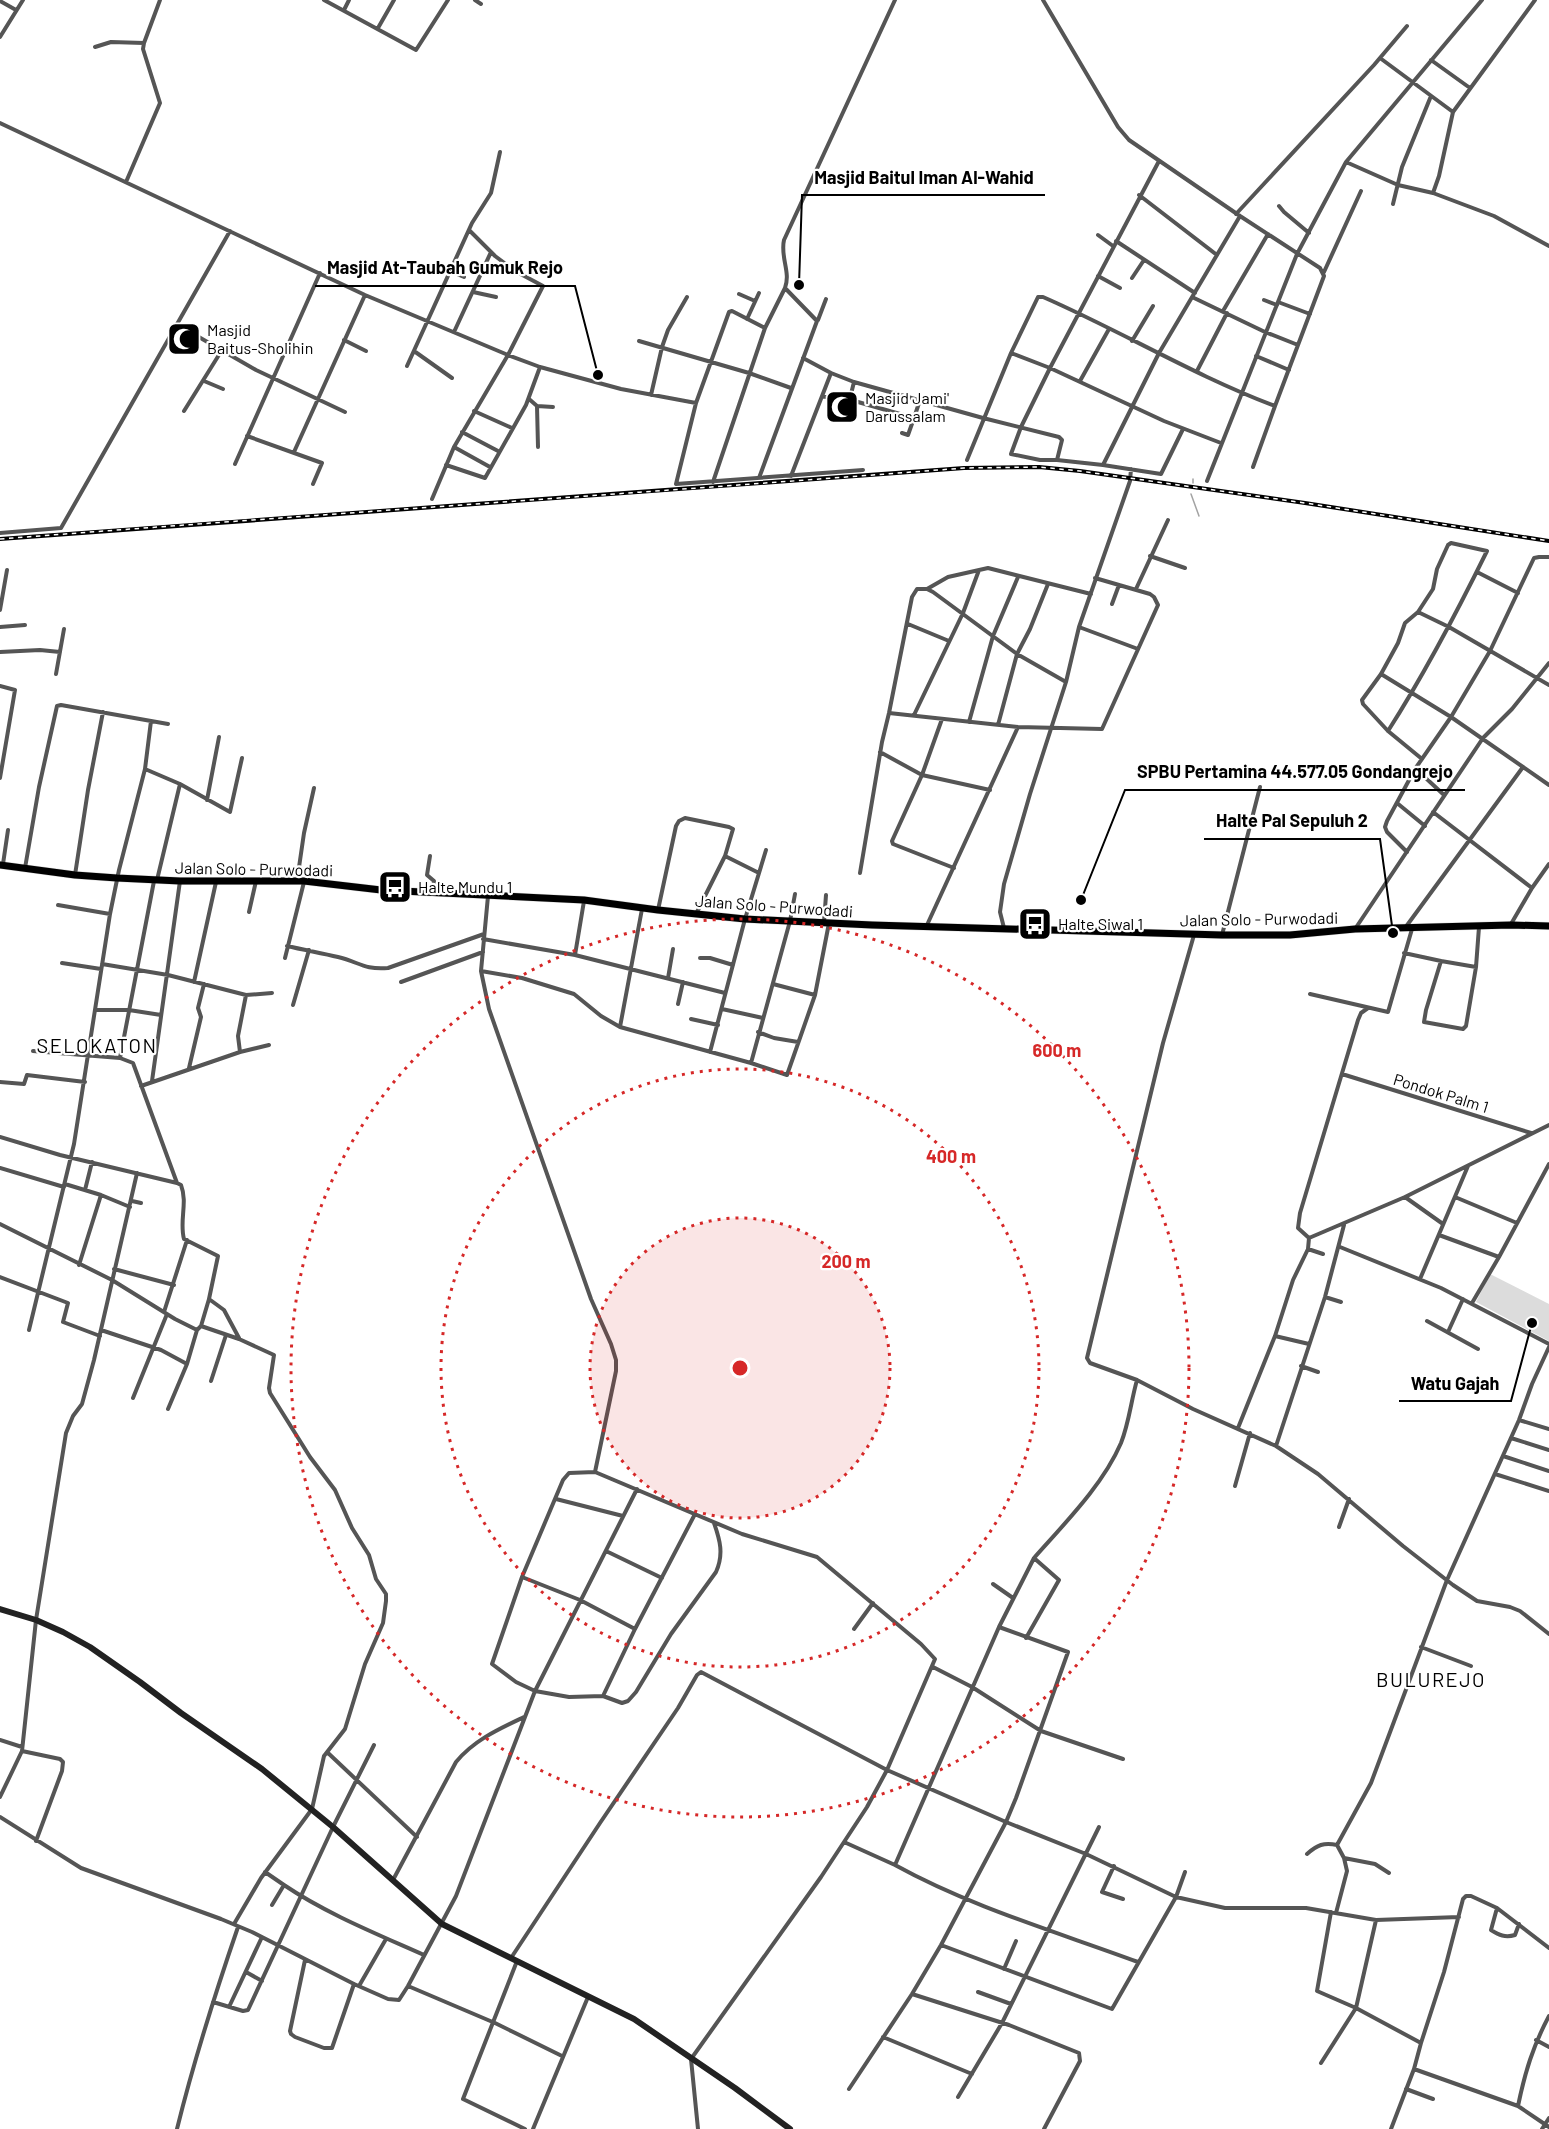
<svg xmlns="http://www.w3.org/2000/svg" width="1549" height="2129" font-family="Barlow,sans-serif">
	<rect width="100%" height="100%" fill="#fff"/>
	<!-- green -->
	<path fill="#dcdcdc" d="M1490,1274L1549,1304V1341L1476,1302Z"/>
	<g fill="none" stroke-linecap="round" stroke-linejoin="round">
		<!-- stream -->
		<path stroke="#a3a3a3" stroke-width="1.5" d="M1193,483V479
			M1191,494L1199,516"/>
		<!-- primary casing -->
		<g stroke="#dbdbdb" stroke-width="8">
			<path id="primary" d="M0,865L75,875L117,878L180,881H304L381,890L584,900L658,910L745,919L872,925L1222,935H1290L1355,929L1511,925L1549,926"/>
		</g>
		<!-- street -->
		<path stroke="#555" stroke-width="4" d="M324,0L416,50L448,0
			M475,0L481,4
			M0,1L16,10
			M344,10L349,0
			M378,28L394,0
			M0,37L23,0
			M95,47L111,42L144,43L160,0
			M1380,58L1453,112
			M1431,60L1470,88
			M0,123L365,295L508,355L540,367L621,389L696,403
			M1346,162L1398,185L1433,193L1494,216L1549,246
			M126,182L160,103L143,49L144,43
			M1433,193L1439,176L1453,112L1535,0
			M1139,195L1217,255
			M1393,204L1402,167L1431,96
			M1279,206L1284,212L1309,233
			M1236,214L1374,65L1407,26
			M1098,235L1113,246
			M1116,241L1195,293
			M450,271L464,277
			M1324,272L1361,191
			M1098,276L1120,288
			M1132,278L1144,260
			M473,292L496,297
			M739,294L755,301
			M1192,297L1265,332L1298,345
			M1264,300L1277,305
			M1278,302L1310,314
			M1223,311L1268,234
			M747,319L759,293
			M818,320L826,299
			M178,325L256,370L345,412
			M765,328L732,311L729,312L696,403L676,484L863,470
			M454,332L491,252
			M344,340L366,351
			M639,341L749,373L791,388
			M1132,341L1153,306
			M414,351L452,378
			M1011,353L1050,368L1164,421L1221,443
			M1256,356L1289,370
			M803,358L831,373
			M407,366L472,223L491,193L500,152
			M1197,371L1227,313
			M204,381L223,389
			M1080,381L1109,329
			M651,395L662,347L668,330L687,297
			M822,396L849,402L854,382
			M529,399L537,406L538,447
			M851,400L914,418L920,400
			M537,406L553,407
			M184,411L222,350
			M474,411L512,428
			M462,432L498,451
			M902,433L908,435L914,418
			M247,436L322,463L313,484
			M454,447L490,467
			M294,452L365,295
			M967,460L1011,353L1038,297H1043C1121,331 1195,376 1275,406L1324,276L1320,268L1240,216L1129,140L1118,127L1043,0
			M1057,460H1040L1011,454L1021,427L1050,368L1159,161
			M235,464L320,273
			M446,465L485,478L526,405L540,367
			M1103,465L1159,353L1240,216
			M1253,467L1275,406
			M791,476L831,373L854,382L983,418L1059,437L1062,440L1057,460L1103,465L1161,474L1183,429
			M759,478L817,321L785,288C791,272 780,257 784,240L895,0
			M1207,481L1297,254L1346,162L1482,0
			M713,482L765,328L785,288
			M432,499L454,447L508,355L543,286L515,271L495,256L469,230
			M0,533L61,528L230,231
			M1150,556L1185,568
			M1477,572L1518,593
			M927,589L948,577L988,568L1091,594
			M1136,589L1168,520
			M1112,604L1119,585
			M0,610L7,570
			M1418,612L1449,627L1549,685
			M908,624L949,641
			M0,627L25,625
			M1079,627L1138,649
			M0,652L40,650L60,652
			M56,674L64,629
			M1381,674L1451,717L1549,785
			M0,686L15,690L0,778
			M889,713L1018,727L1102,729L1158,605L1154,597L1150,594L1095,578
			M914,715L963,613L979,570
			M942,719L922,775L892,841L893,844L954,868
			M969,722L993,636L1018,577
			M998,725L1017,654L1030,629L1048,584
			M1388,731C1425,673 1457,612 1487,551L1451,543L1448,545L1437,569L1433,589L1418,612L1405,623L1398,643L1381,674L1362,700L1363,704L1388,731L1422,759
			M880,752L922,775L990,790
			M145,769L180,784L230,812L242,758
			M1416,769L1444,795
			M207,800L219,737
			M1397,803L1425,826
			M1433,812L1532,888
			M1407,852L1387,832L1385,827L1387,821L1415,769L1451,717L1490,651L1534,558L1539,557H1549
			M430,856L427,875L434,881L433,893
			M725,856L759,873
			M3,864L8,830
			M25,868L39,787L57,706L61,705L168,724
			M860,873L882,742L889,713L912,597L917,589H927L933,592L1017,654L1066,682
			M75,875L88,790L103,712
			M157,880L180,784
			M297,881L304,833L314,788
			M488,896L481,971L489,1009L591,1299L611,1344L616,1360V1371L595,1472
			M58,905L110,914
			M658,910L676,826L679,821L685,818L729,827L733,829L725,856L696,914
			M249,912L256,881
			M824,922L826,895
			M1511,924L1532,888L1549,864
			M927,925L1018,727
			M1004,928L1000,912L1004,884L1030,794L1066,682L1079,627L1130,481L1131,469
			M1405,928L1523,767
			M1355,929L1483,738L1512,709L1549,663
			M1222,935L1260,787
			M483,939L575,955L725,993
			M287,946C304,950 321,953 338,957C359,962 364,970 388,968L484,934
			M1404,953L1441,961L1426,1010L1424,1022L1463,1029L1466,1026L1476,967L1479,927
			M575,955L584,901
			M285,958L304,882
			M700,958H710L733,965
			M1441,961L1476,967
			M62,963L101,969
			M102,964L168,975L246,995L272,993
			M481,971L522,978L574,994L601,1016L620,1027L751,1063L787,1075L815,995L829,923
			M668,978L673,949
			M194,982L216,882
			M401,982L483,952
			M773,984L815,995
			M1310,994L1388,1012L1412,929
			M678,1004L683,982
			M293,1005L309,950
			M722,1009L763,1018
			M95,1010H129L161,1015
			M691,1019L718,1025
			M620,1027L642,909
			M758,1032L774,1038L798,1042
			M33,1051L120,1058L133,1063L177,1183
			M240,1052L238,1036L246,995
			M710,1052L745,919L766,850
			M120,1058L154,881
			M751,1063L790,921L795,894
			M189,1068L201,1017L198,1008L204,984
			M1342,1074L1531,1133
			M152,1081L180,881
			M0,1082L24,1084L27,1075L85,1082
			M141,1086L240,1052L269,1045
			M0,1137L60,1155L177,1183L181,1185C188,1203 179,1221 184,1239L218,1256L209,1299L201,1326
			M0,1168L64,1187
			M65,1184L101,1195
			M85,1190L92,1162
			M1405,1197L1443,1224
			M1455,1197L1517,1223
			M132,1201L141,1203
			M0,1224L112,1280L175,1319L197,1330
			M1439,1235L1499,1257
			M1309,1238L1405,1197L1549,1125
			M1309,1238L1298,1228L1300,1213L1358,1020L1361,1013L1368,1008
			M1340,1247L1441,1288L1549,1344
			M1308,1249L1323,1254
			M79,1265L101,1195L130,1207
			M114,1269L174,1285
			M0,1277L68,1303L63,1322L100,1336
			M1420,1279L1468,1166
			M1325,1297L1341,1302
			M209,1299L224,1310L239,1338
			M1472,1303L1499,1257L1549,1164
			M164,1312L187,1240
			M1427,1321L1478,1349
			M29,1330L74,1144L110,914L119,870L145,769L151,721
			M101,1330L161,1350L187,1364
			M1448,1332L1463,1299
			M1275,1336L1309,1344
			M1301,1366L1318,1372
			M1137,1380L1090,1363L1087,1358L1163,1043L1194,935
			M211,1381L226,1335
			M133,1398L167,1314
			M168,1409L187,1364L197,1330L201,1326L239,1339L274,1355L269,1388L270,1393L310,1457L335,1490L352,1528L369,1555L376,1579L386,1594V1601L383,1623L365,1664L345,1729L324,1756L312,1809L261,1878L234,1924
			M1519,1420L1549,1429
			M1238,1428L1275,1336L1293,1280L1308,1249L1309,1238
			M1511,1438L1549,1450
			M1276,1446L1325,1297L1344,1225
			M1503,1456L1549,1471
			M1495,1474L1549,1491
			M1235,1486L1250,1433
			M556,1499L623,1516
			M1339,1527L1349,1499
			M606,1551L662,1578
			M522,1577L580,1600L635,1629
			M993,1584L1013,1598
			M854,1629L873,1603
			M1026,1638L1059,1580L1034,1558
			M1421,1647L1471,1666
			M933,1667L972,1687L1041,1731L1123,1759
			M603,1696L635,1629L695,1514
			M0,1740L22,1747
			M22,1751L60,1759L63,1762L62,1771L36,1841
			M327,1752L417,1837
			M0,1797L22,1751L36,1620L66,1433L73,1416L82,1404L94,1360L137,1173
			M0,1817L81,1868L221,1919L252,1932L354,1984L388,1999L399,2000L408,1986L456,1896L535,1691L637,1489
			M844,1842L895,1865L999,1627L1034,1558C1064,1524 1103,1485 1121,1443C1129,1423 1131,1401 1137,1380L1193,1409L1276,1446L1318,1474L1403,1546L1453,1585L1477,1601L1510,1607L1520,1611L1549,1634
			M1307,1854C1317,1845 1324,1842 1337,1845L1371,1783L1447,1580L1519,1420L1532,1384L1549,1347
			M1344,1858L1375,1864L1389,1873
			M895,1865C971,1907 1057,1932 1138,1962
			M1114,1866L1102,1892L1123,1899
			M265,1872L284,1885
			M393,1880L456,1762C474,1740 499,1729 524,1717
			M272,1905L284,1885C327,1914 377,1934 424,1955
			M1497,1908L1491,1930C1499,1935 1505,1938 1515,1935L1519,1924
			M1331,1912L1317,1991L1356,2008L1421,2043L1414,2069L1391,2129
			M1336,1913L1347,1871L1344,1858L1337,1845
			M941,1945L1112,2009L1176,1897L1185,1872
			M511,1958L600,1823L678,1708L697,1675L701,1672L887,1770L1006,1822L1086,1854L1176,1897L1225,1908H1306L1376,1920L1459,1917
			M305,1960L290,2031L291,2034L295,2037L324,2048H332L354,1984
			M517,1961L463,2099L525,2129
			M1004,1969L1016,1941
			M246,1972L262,1981
			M359,1986L386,1939
			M408,1986L495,2023L562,2056
			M978,1992L1011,2004
			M912,1994L1009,2025L1079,2053L1080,2061L1044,2129
			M213,2002L243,2011L248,2010L333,1827L374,1745
			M229,2007L262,1937
			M883,2037L972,2074
			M1536,2040L1549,2047
			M1421,2043L1444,1972L1463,1899L1466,1896H1471L1497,1908L1549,1948
			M1321,2063L1356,2008L1376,1920
			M1414,2069L1518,2106L1549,2127
			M849,2089L912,1994L941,1945L1006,1822L1016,1798L1068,1652L999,1627
			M1406,2089L1433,2099
			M958,2097L1002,2023L1099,1827
			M1518,2106C1525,2072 1533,2046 1549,2016
			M177,2129C194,2060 215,1994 238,1927
			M533,2129L588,1997
			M698,2129L691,2059L821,1877L867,1807L887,1770L935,1659L921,1644L817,1557L742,1534L595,1472L569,1473L563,1480L522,1577L492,1664L516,1682L535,1691L569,1697L603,1696L622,1703L628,1701L636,1692L671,1634L716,1572C724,1554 720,1540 714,1523
			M1542,2129L1549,2118"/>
		<!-- secondary -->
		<path stroke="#222" stroke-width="6" d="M0,1609L36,1620L63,1632L90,1647L140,1682L181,1713L262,1769L333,1827L442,1924L634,2019L735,2088L790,2129"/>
		<!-- primary -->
		<use href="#primary" stroke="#000" stroke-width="7"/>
		<!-- rail casing -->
		<g stroke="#000" stroke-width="4">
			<path id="rail" d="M0,539C321,514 643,493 964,468L1039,467L1080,471L1305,503L1549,541"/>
		</g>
		<!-- rail -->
		<use href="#rail" stroke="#fff" stroke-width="1.5" stroke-dasharray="4.5" stroke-linecap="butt"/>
	</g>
	<!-- distance rings -->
	<circle cx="740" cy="1368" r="150" fill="#d62828" fill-opacity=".12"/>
	<g fill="none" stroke="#d62828" stroke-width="3" stroke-dasharray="3 6">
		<circle cx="740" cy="1368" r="150"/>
		<circle cx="740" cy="1368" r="299"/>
		<circle cx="740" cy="1368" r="449"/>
	</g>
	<!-- icons -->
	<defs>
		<g id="mosque-square" transform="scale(1.725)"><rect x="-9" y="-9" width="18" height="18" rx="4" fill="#000" stroke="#fff"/><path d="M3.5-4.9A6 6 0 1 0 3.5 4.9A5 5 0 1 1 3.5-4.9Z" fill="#fff"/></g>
		<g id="bus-square" transform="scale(1.725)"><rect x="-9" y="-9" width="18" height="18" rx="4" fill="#000" stroke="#fff"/><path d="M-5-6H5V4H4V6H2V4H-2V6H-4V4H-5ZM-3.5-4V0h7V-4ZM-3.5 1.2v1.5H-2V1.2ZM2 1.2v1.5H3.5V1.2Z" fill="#fff"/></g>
	</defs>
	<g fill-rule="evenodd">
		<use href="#mosque-square" x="184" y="339"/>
		<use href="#mosque-square" x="842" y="407"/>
		<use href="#bus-square" x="395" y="887"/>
		<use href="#bus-square" x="1035" y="924"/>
	</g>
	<g text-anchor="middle" stroke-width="4.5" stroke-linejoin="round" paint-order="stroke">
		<!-- poi labels -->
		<g font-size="16" fill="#000" stroke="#fff" text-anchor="start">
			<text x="207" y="336">Masjid<tspan x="207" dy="18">Baitus-Sholihin</tspan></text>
			<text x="865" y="404">Masjid Jami'<tspan x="865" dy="18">Darussalam</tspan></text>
			<text x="418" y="893">Halte Mundu 1</text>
			<text x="1058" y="930">Halte Siwal 1</text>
		</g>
		<!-- street labels -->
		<g font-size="16" fill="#000" stroke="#fff">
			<text transform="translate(254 869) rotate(1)" y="6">Jalan Solo - Purwodadi</text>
			<text transform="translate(774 906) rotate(4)" y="6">Jalan Solo - Purwodadi</text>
			<text transform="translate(1259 919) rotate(-1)" y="6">Jalan Solo - Purwodadi</text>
			<text transform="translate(1441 1093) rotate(17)" y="6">Pondok Palm 1</text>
		</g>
		<!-- quarter labels -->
		<g font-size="20" letter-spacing="1.5" fill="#000" stroke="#fff">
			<text x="97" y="1053">SELOKATON</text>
			<text x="1431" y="1687">BULUREJO</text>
		</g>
	</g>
	<circle cx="740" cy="1368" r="9" fill="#d62828" stroke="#fff" stroke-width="3"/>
	<g font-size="18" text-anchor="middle" font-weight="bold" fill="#d62828" stroke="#fff" stroke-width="4.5" stroke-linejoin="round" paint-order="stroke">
		<text x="1057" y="1057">600 m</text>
		<text x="951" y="1163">400 m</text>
		<text x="846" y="1268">200 m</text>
	</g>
	<!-- callouts -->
	<path fill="none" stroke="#000" stroke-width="2" d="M799 285L802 195H1045M598 375L575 286H315M1081 900L1125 790H1465M1393 933L1380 839H1204M1532 1323L1511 1401H1399"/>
	<g fill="#000" stroke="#fff" stroke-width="2">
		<circle cx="799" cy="285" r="6"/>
		<circle cx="598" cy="375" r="6"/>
		<circle cx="1081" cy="900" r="6"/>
		<circle cx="1393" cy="933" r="6"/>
		<circle cx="1532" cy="1323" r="6"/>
	</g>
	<g font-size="18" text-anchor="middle" font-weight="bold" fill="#000" stroke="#fff" stroke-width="4.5" stroke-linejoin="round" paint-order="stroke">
		<text x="924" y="184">Masjid Baitul Iman Al-Wahid</text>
		<text x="445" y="274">Masjid At-Taubah Gumuk Rejo</text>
		<text x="1295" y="778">SPBU Pertamina 44.577.05 Gondangrejo</text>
		<text x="1292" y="827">Halte Pal Sepuluh 2</text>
		<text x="1455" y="1390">Watu Gajah</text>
	</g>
</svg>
